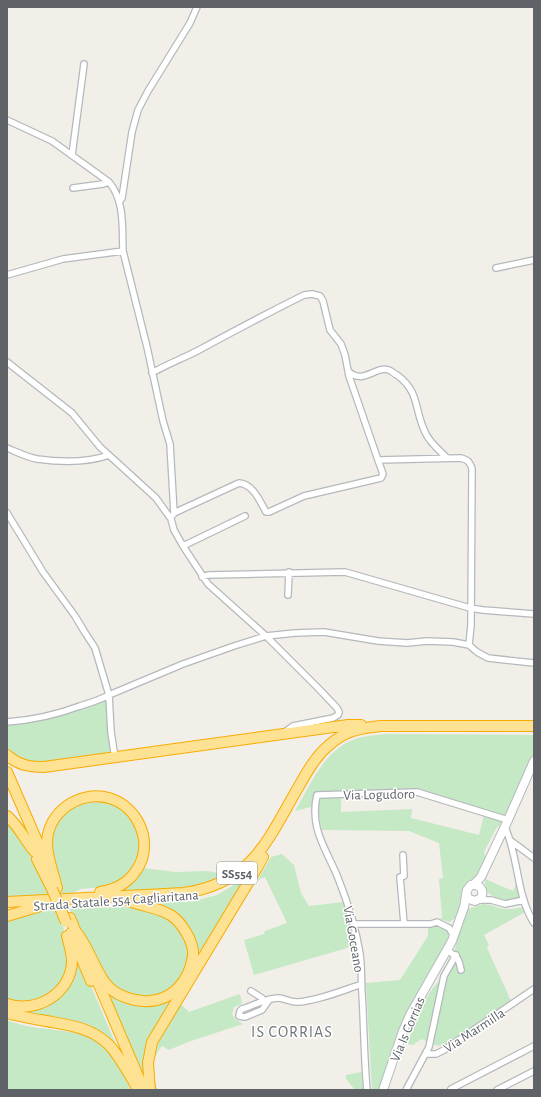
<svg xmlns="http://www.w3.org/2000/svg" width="541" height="1097" font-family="'Alegreya Sans',sans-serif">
	<rect width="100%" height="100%" fill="#f1efe8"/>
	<!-- green -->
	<path fill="#c5e8c5" d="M106,700H108L112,753L35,764L12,755L7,750V724Z
		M386,734L534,735V754L526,774L505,815L417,789L389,791H341V812L412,809L411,818L479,835L484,815L502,821V825L497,827L484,852L486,859L478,875L474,879L466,883L463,888L461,904L454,919L450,922L439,919L442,918L439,879L443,878L439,843L409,831L322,830L317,807H311L295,811C311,784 324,750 355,739C365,736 376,735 386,734Z
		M93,799L113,802L134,819L141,848L131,873L113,886L81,889L70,894L63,895C60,888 60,879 58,871C52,851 47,836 61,817C65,813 69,807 75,805C80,802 87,801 93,799Z
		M7,819L32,854L51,895L7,898Z
		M282,854L294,865L301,893L309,906L344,902L352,929L354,946L254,975L244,940L264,934L265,931L287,923L265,877L258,880L271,857Z
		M143,868L175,872L208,871L226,875L209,883L193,888L113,893Z
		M247,877L192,969L194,952L161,905L150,902L194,901L217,895Z
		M485,879L513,891L517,882C518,885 520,891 520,894C518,907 492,899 487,891C485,887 485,883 485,879Z
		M483,904C492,904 498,909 506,909C512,910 518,907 523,908L525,912L484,935L489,945L487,948L511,1001C500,1009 452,1047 441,1046C434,1046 428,1041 421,1039L413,1045L407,1044C414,1026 425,995 438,982C441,980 444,979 447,977C455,955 457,930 468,909Z
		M124,907C135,908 148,909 159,913C168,916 175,924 180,931C206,970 157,1015 120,990C117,987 112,985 110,982C104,974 99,962 94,953C86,938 76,924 69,908Z
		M57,908L62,918L67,952V971L61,985L47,997L22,1004L7,1000V918L46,909Z
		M437,927L448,930V939C433,966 416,992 403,1020C393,1042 386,1066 379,1090H372L366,983L400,980L428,936V928Z
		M76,951L120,1054C109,1041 99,1031 84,1024L15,1012L51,1003Z
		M106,988L127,1002L179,990L151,1039L147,1087Z
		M240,994L242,1004L234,1007L232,1014L235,1019L243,1024L188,1042L169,1050L162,1046C151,1058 151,1077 158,1090H154L150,1072L156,1042L177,1008L182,1005L189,1012Z
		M7,1020C34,1032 77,1027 99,1042C114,1053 122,1074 131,1090H11L7,1089Z
		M362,1072L363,1090H355L346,1079V1075Z"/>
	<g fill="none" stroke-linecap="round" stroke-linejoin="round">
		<!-- street casing -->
		<g stroke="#b5b8bc" stroke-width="8">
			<path id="street" d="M7,120L52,141L109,182C125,201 122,228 123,251
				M72,155L84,64
				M73,188L103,184L109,182
				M119,202L122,198L132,132L138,110L148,91L190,23L197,7
				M496,268L534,260
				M7,275L63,259L123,251L147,347L163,421L170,444L174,513L173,515
				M7,362L72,413L100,447L156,498L171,519L174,530L183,546L208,584L266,636L319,689L337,708L339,712L338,715L333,718L293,726L285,732
				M349,372C364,385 376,365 389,370C392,371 394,374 397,375C420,392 414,409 425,432C429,442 439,450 447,458
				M152,373C167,364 184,358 199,350C234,331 268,313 304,295L312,294L320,296L323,301L330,330L341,344L345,355L349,376L378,460
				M7,448C17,452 26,457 37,459C59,462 87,463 109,455
				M7,513L43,572L75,616L84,631L95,648L109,695C100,700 90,703 80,706C56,715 33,720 7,722
				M174,513L239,483C253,484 260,501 266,512H269L304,496L381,478L383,474L378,460L461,458C468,460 470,462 472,469L471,625L469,645
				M183,546L245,516
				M202,577L208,575L345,572L470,608L483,610L534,614
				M288,595L289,572
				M115,758L111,732L109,695L183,664L234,646L266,636L295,633L324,632L378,641L407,643L427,641L453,642L469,645L477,652L488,658L534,663
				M505,827C519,858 516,895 534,923
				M511,841L534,858
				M403,855L404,876L400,877L404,924
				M478,900H491L505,904L524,900
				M354,924H431L437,922L449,928L454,936
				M447,950C457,957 459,958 461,970
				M251,991L262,998L264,1002
				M269,1000L262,1010L245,1017L239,1016L240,1011L242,1009C253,1006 266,998 278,998C285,998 291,1003 299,1002C320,1000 341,991 362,984
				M426,1054H436L444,1050L534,989
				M367,1090C364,1058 364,1025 362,993C361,980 362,967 360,954C356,928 348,903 338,878C327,850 309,829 317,795L417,792L508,820
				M406,1090L429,1047L444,976L456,955
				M452,1090L451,1089L534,1046
				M497,1090L534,1071"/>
		</g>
		<!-- secondary casing -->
		<g stroke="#b6babf" stroke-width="10">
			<path id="secondary" d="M473,885L481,877L508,820L534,761
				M383,1090L403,1031L410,1015L452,941L464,907L467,890L471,885C479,883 485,890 481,898L475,901L469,899L466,894"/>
		</g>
		<!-- highway casing -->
		<g stroke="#f9ab00" stroke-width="12">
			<path id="highway" d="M7,755C18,765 29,767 44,767L348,725H361
				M7,772L47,864
				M7,816C18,825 25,840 34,851
				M37,859L52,889
				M57,888C54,875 47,857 47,844C47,812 79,790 109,798C137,806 153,840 139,866C130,882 118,889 100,892
				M7,902L184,893C253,883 268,839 299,786C307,772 316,756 328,746C344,731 360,728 381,726H534
				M7,916L44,905
				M70,918L79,939
				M71,933L91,981
				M77,933C90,949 97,978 112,990C121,997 132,1000 143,1001C171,1003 190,981 193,955C194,942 182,923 172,916C159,907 143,907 129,901
				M93,971L144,1090
				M7,1004C37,1014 71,993 72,961C72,953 69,944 67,936
				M7,1012L11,1014C21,1016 31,1019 41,1020C66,1025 90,1026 109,1045C119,1055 130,1076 138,1089
				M150,1090L148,1063L152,1042L257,868L263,857"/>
		</g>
		<!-- street -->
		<use href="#street" stroke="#fff" stroke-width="5.5"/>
		<!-- secondary -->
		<use href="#secondary" stroke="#fff" stroke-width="8"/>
		<!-- highway -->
		<use href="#highway" stroke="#fde293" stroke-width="10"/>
		<!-- highway-bridge casing -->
		<g stroke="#f9ab00" stroke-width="12" stroke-linecap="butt">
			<path id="highway-bridge" d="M52,889L66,922"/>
		</g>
		<!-- highway-bridge -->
		<use href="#highway-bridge" stroke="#fde293" stroke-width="10"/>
	</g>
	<g text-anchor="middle" stroke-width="3" stroke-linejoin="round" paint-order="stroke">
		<!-- shield labels -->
		<rect fill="#fff" stroke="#8f9295" stroke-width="1" x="217" y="862" width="40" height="22" rx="3"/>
		<g font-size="13" font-weight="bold" fill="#5f6368">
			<text x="237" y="878">SS554</text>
		</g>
		<!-- street labels -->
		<g font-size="14" fill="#5f6368" stroke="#fff">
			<text transform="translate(379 794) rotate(-1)" y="5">Via Logudoro</text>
			<text transform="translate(116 900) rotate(-4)" y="5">Strada Statale 554 Cagliaritana</text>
			<text transform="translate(354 939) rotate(80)" y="5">Via Goceano</text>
			<text transform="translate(407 1029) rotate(-67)" y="5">Via Is Corrias</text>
			<text transform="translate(474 1030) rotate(-33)" y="5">Via Marmilla</text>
		</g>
		<!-- quarter labels -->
		<g font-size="16" letter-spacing="1" fill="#70757a" stroke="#fff">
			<text x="292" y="1037">IS CORRIAS</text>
		</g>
	</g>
	<!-- border -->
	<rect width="541" height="1097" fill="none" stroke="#5f6368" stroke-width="16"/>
</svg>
